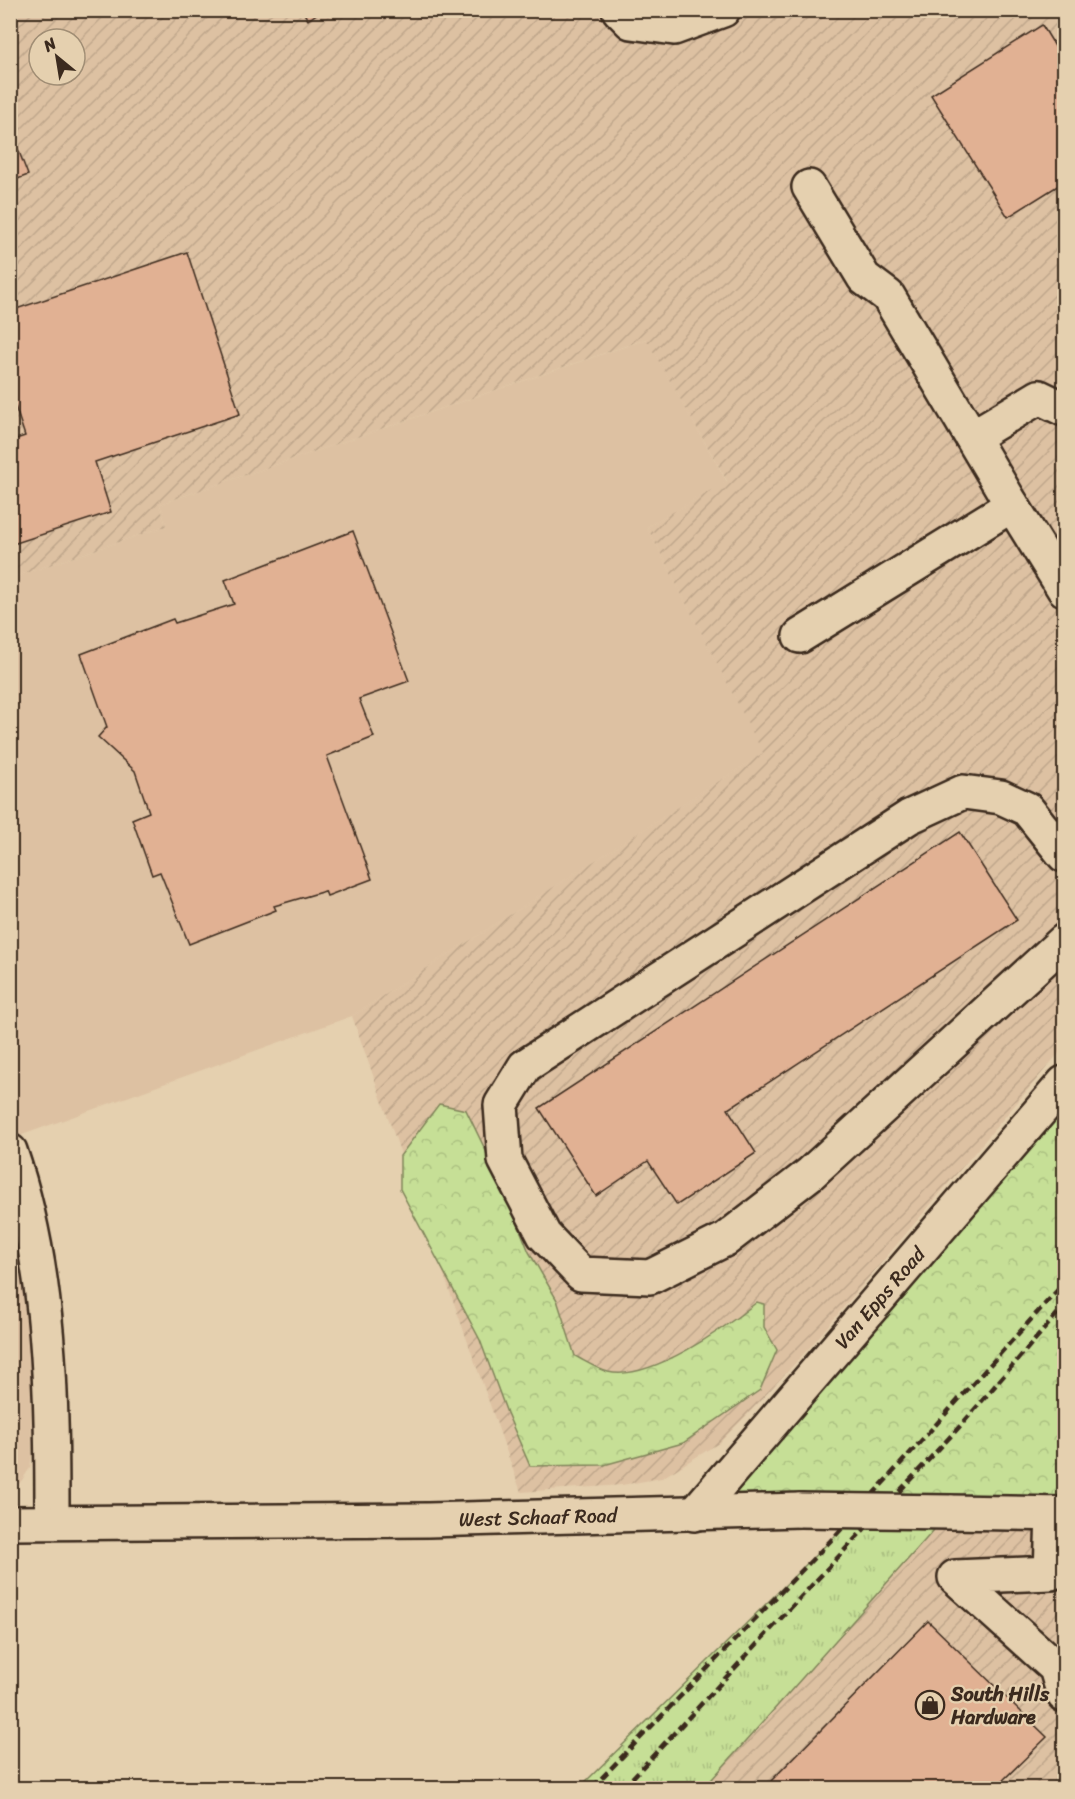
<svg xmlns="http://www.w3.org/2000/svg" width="1075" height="1799" font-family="Sriracha,sans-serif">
	<defs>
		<pattern id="industrial-furrows" width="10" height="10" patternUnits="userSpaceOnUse" patternTransform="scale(1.5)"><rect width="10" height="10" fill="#ddc1a2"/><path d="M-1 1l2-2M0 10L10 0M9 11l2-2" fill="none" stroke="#bfa68b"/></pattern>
		<pattern id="grass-tufts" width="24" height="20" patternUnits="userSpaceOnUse" patternTransform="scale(1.5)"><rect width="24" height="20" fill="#c6df96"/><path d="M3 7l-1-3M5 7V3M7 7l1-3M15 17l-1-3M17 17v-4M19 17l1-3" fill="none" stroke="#abc081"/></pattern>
		<pattern id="forest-crowns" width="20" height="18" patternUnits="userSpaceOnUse" patternTransform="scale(1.5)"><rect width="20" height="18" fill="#c6df96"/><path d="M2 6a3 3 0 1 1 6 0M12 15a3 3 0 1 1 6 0" fill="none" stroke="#abc081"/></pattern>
	</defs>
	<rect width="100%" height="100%" fill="#e5d0af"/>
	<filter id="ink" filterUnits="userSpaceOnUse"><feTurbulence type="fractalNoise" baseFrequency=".0167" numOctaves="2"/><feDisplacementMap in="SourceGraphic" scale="12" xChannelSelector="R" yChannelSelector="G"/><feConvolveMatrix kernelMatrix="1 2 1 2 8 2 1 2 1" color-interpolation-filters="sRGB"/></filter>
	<g filter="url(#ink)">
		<!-- built -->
		<path fill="#ddc1a2" d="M647,339L727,482L647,527L764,753L352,1016L11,1139V578L166,526L160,504Z
			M10,1217L23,1279L31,1364L32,1455L30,1468L20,1483L11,1492Z"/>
		<!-- industrial -->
		<path fill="url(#industrial-furrows)" fill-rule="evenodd" d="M10,11H1064V1047L811,1346L747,1415L719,1443L662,1478L622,1485L521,1492L352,1016L763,753L647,527L727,481L646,339L160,504L166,526L11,578ZM39,39H75V75H39Z
			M950,1512L1064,1514V1788H704Z"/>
		<!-- grass -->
		<path fill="url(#grass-tufts)" stroke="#80845a" stroke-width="1.5" d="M863,1511L950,1512L704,1788H579L836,1535Z"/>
		<!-- forest -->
		<path fill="url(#forest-crowns)" stroke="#80845a" stroke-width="1.5" d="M1064,1083V1514H694Z
			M439,1104L466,1110L500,1180L529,1252L557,1300L575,1356C585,1361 597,1369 608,1372C650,1382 726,1327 757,1302L764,1304V1327L777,1350L760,1390L683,1443L604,1465L530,1466L507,1413L480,1340L400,1189V1156Z"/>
		<!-- building -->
		<path fill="#e1b193" stroke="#3b2a1e" stroke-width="1.5" d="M302,10H322L308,20Z
			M1042,25L1064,61V182L1008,217L931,95Z
			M10,128L28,175L10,182Z
			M187,252L240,414L95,462L111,512L10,545V441L25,436L10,391V311Z
			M353,531L409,681L359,699L374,737L327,756L372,879L327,896L325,891L274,906L276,910L189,944L160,872L152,875L132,819L149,812L135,771L98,737L107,727L81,654L173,619L175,623L234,604L225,580Z
			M960,832L1017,920L728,1109L756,1153L677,1205L648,1161L596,1196L539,1108Z
			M928,1621L1047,1737L995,1788H779L771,1781Z"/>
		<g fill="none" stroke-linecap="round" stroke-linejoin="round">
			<!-- minor casing -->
			<g stroke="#3b2a1e" stroke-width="38">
				<g id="minor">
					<path d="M619,10L631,22L674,28L723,10"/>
					<path d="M809,187L864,278L888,296L1012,505L1064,589"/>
					<path d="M972,437L1039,397L1064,409"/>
					<path d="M800,636L1012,505"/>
					<path d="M1064,855L1027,809L1001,797L963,792L909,817L525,1066L501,1105L505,1160L544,1235L581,1274L650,1277L726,1239L811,1173L1064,941"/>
					<path d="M10,1151C51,1270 52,1398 52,1522"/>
					<path d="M950,1512L1064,1514"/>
					<path id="s1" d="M694,1514L1064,1083"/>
					<path d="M1053,1514L1051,1573L955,1577L1056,1668L1064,1695"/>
					<path id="s2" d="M10,1523L428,1520L800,1510"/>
				</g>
			</g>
			<!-- minor -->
			<use href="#minor" stroke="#e5d0af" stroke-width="33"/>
			<!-- rail -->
			<path stroke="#3b2a1e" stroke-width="4.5" stroke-dasharray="9 4.5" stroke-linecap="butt" d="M592,1788L836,1535L1064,1283
				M623,1788L962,1424L1064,1306"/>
			<!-- minor-bridge casing -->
			<g stroke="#3b2a1e" stroke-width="38" stroke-linecap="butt">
				<path id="minor-bridge" d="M800,1510L950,1512"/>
			</g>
			<!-- minor-bridge -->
			<use href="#minor-bridge" stroke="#e5d0af" stroke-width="33"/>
		</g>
	</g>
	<!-- icons -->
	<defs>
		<g id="shop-ring" transform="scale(1.5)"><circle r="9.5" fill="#e5d0af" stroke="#3b2a1e" stroke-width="1.5"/><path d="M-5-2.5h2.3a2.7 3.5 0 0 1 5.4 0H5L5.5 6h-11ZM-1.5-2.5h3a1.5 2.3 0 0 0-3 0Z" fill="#3b2a1e"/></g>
	</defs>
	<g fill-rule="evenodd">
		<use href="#shop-ring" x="930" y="1705"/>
	</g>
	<g text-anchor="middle" stroke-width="4.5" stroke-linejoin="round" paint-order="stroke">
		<!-- street labels -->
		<g font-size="20" fill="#3b2a1e" stroke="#e5d0af">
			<text dy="7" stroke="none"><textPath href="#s1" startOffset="285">Van Epps Road</textPath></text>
			<text dy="7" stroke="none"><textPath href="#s2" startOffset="528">West Schaaf Road</textPath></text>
		</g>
		<!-- poi labels -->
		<g font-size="20" font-weight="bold" fill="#3b2a1e" stroke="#e5d0af" text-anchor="start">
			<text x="951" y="1701">South Hills<tspan x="951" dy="23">Hardware</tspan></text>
		</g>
	</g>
	<!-- margin -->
	<rect width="1075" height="1799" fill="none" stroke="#e5d0af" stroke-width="36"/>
	<rect x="18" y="18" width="1039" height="1763" fill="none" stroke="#3b2a1e" stroke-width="2" filter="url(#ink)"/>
	<!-- north arrow -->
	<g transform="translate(57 57) rotate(330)"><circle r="28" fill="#e5d0af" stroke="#a18e75" stroke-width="1.5"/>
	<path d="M0-4.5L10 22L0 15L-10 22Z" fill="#3b2a1e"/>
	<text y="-9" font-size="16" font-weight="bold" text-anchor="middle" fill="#3b2a1e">N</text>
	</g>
</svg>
